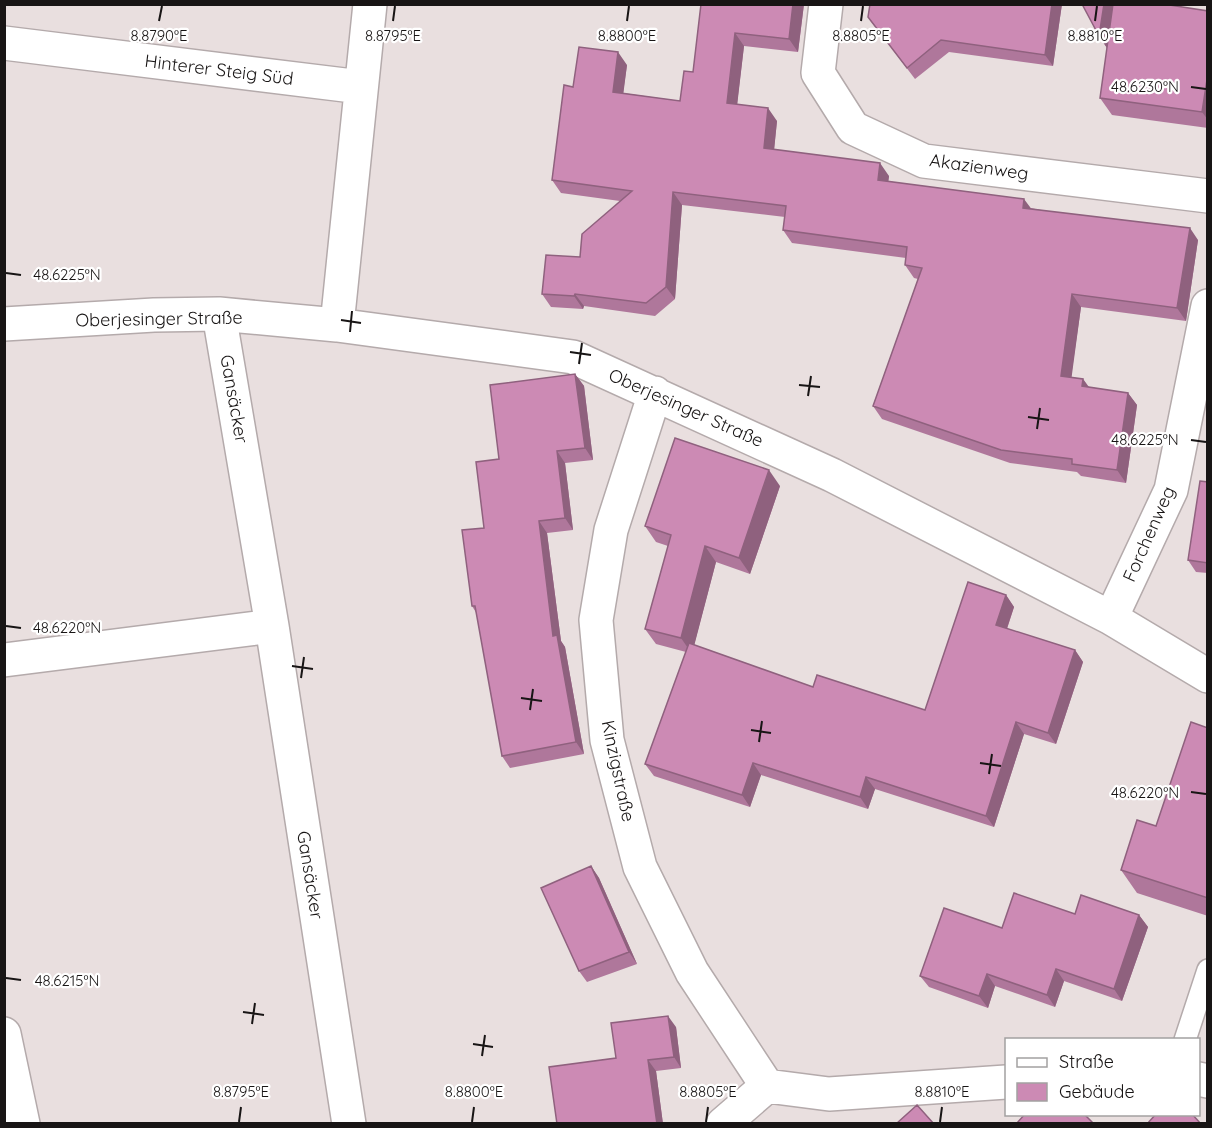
<svg xmlns="http://www.w3.org/2000/svg" width="1212" height="1128" font-family="Quicksand,sans-serif">
	<rect width="100%" height="100%" fill="#e9dfdf"/>
	<g fill="none" stroke-linecap="round" stroke-linejoin="round">
		<!-- service casing -->
		<g stroke="#b4aaab" stroke-width="24">
			<path id="service" d="M1185,1040L1208,970"/>
		</g>
		<!-- minor casing -->
		<g stroke="#b4aaab" stroke-width="36">
			<path id="minor" d="M826,4L818,73L853,128L924,161L1208,196
				M4,43L361,87
				M219,314L272,626L349,1124
				M4,324L154,315L219,314L337,325L573,357L832,475L1111,618L1208,676
				M337,325L370,4
				M655,393L611,530L596,620L607,740L640,867L692,972L767,1086L829,1094L1006,1082
				M1111,618L1171,490L1208,306
				M4,660L272,626
				M4,1034L23,1124
				M1198,1079L1208,1081
				M723,1124L767,1086"/>
		</g>
		<!-- service -->
		<use href="#service" stroke="#fff" stroke-width="21"/>
		<!-- minor -->
		<use href="#minor" stroke="#fff" stroke-width="33"/>
	</g>
	<!-- wall -->
	<path fill="#af779b" d="M701,4H804L798,52L744,46L737,104L777,121L774,149L889,176L888,181L1198,240L1186,321L1081,307L1071,377L1083,379L1089,387L1128,393L1137,405L1126,483L1081,476L1077,472L1010,463L882,419L873,406L918,279L914,278L905,265L906,258L792,243L783,230L785,217L682,205L675,299L655,316L584,306L583,309L551,307L542,294L580,257L620,201L561,193L552,180L573,87L627,65L623,93L680,101L693,72Z
		M870,4H1062L1053,66L949,52L915,79L868,17Z
		M1208,11V128L1112,115L1100,98L1107,48L1099,36Z
		M575,374L584,386L593,460L565,463L573,530L547,533L561,641L565,647L584,754L510,768L502,756L477,614L472,606L484,528Z
		M1208,482V573L1196,572L1188,560Z
		M780,486L750,574L716,562L694,645L813,687L925,710L1006,595L1014,607L1007,629L1075,650L1083,662L1056,744L1024,734L994,827L875,789L868,809L761,775L750,807L654,776L645,764L686,652L656,644L645,629L668,546L656,542L645,526Z
		M1208,728V916L1137,893L1121,870L1156,826Z
		M591,866L599,878L637,964L587,982L579,971Z
		M1075,914L1139,915L1148,927L1122,1001L1064,981L1055,1007L995,986L988,1008L929,987L920,976L1002,928Z
		M676,1027L681,1068L656,1071L663,1124H557L616,1058Z"/>
	<!-- shaded-wall -->
	<path fill="#8f617e" d="M793,4H804L798,52L789,39Z
		M1052,4H1062L1053,66L1045,55Z
		M1104,4H1114L1107,48L1099,36Z
		M735,33L744,46L736,115L727,103Z
		M618,52L627,65L622,104L613,92Z
		M1208,73V120L1202,112Z
		M768,108L777,121L773,161L764,148Z
		M880,163L889,176L887,193L878,180Z
		M673,192L682,205L675,299L666,287Z
		M1024,199L1033,211L1023,208Z
		M1190,228L1198,240L1186,321L1177,308Z
		M575,294L584,306L583,309L574,296Z
		M1072,294L1081,307L1070,389L1061,376Z
		M575,374L584,386L593,460L585,448Z
		M1083,379L1092,392L1082,386Z
		M1128,393L1137,405L1126,483L1117,470Z
		M557,451L565,463L573,530L565,518Z
		M769,470L780,486L750,574L739,558Z
		M539,521L547,533L561,641L565,647L584,754L576,742L553,636Z
		M705,546L716,562L692,654L681,638Z
		M1006,595L1014,607L1004,637L996,625Z
		M1075,650L1083,662L1056,744L1048,733Z
		M1016,722L1024,734L994,827L986,816Z
		M753,763L761,775L750,807L742,795Z
		M866,777L875,789L868,809L860,797Z
		M591,866L599,878L637,964L629,952Z
		M1139,915L1148,927L1122,1001L1114,989Z
		M1056,969L1064,981L1055,1007L1047,995Z
		M987,974L995,986L988,1008L979,996Z
		M668,1016L676,1027L681,1068L674,1057Z
		M648,1060L656,1071L663,1124H657Z"/>
	<!-- building -->
	<path fill="#cc8ab4" stroke="#8f617e" stroke-width="1.5" d="M701,4H793L789,39L735,33L727,103L768,108L764,148L880,163L878,180L1024,199L1023,208L1190,228L1177,308L1072,294L1061,376L1083,379L1082,386L1128,393L1117,470L1072,464V459L1001,450L873,406L922,268L905,265L907,247L783,230L786,206L673,192L666,287L646,303L575,294L574,296L542,294L546,255L580,257L582,234L632,191L552,180L564,85L573,87L579,47L618,52L613,92L680,101L684,71L693,72Z
		M870,4H1052L1045,55L941,40L907,68L868,17Z
		M1082,4H1104L1099,36Z
		M1113,4H1163L1208,11V73L1202,112L1100,98Z
		M575,374L585,448L557,451L565,518L539,521L553,636L557,635L576,742L502,756L475,606H472L462,530L484,528L476,462L499,459L490,385Z
		M675,438L769,470L739,558L705,546L681,638L645,629L671,535L645,526Z
		M1200,481L1208,482V563L1188,560Z
		M968,582L1006,595L996,625L1075,650L1048,733L1016,722L986,816L866,777L860,797L753,763L742,795L645,764L689,643L813,687L817,675L925,710Z
		M1191,722L1208,728V898L1121,870L1137,820L1156,826Z
		M591,866L629,952L579,971L541,888Z
		M1014,893L1075,914L1081,895L1139,915L1114,989L1056,969L1047,995L987,974L979,996L920,976L944,908L1002,928Z
		M668,1016L674,1057L648,1060L657,1124H557L549,1067L616,1058L611,1023Z
		M917,1105L934,1124H896Z
		M1025,1114H1084L1092,1122L1090,1124H1016Z
		M1156,1114H1192L1201,1124H1147Z"/>
	<!-- ticks -->
	<path fill="none" stroke="#181515" stroke-width="2" d="M159,21L162,6M393,21L395,6M627,21L629,6M861,21L863,6M1095,21L1097,6M1191,87L1206,89M6,273L21,275M341,320L361,323M350,332L352,311M570,352L591,355M579,364L582,343M799,385L820,387M808,396L811,376M1028,417L1049,420M1037,429L1040,408M1191,440L1206,442M6,626L21,628M292,666L313,669M301,678L304,657M521,698L542,701M530,710L533,689M751,730L771,733M759,742L762,721M980,763L1001,766M989,774L992,754M1191,792L1206,794M6,978L21,980M243,1012L264,1015M252,1024L255,1003M473,1044L493,1047M482,1056L485,1035M239,1122L241,1107M472,1122L474,1107M706,1122L708,1107M940,1122L942,1107"/>
	<g text-anchor="middle" stroke-width="4.5" stroke-linejoin="round" paint-order="stroke">
		<!-- street labels -->
		<g font-size="18" fill="#181515" stroke="#fff">
			<text transform="translate(219 70) rotate(7)" y="6">Hinterer Steig Süd</text>
			<text transform="translate(979 167) rotate(8)" y="6">Akazienweg</text>
			<text transform="translate(159 319) rotate(-1)" y="6">Oberjesinger Straße</text>
			<text transform="translate(234 399) rotate(80)" y="6">Gansäcker</text>
			<text transform="translate(686 408) rotate(24)" y="6">Oberjesinger Straße</text>
			<text transform="translate(1149 534) rotate(-66)" y="6">Forchenweg</text>
			<text transform="translate(618 771) rotate(78)" y="6">Kinzigstraße</text>
			<text transform="translate(310 875) rotate(81)" y="6">Gansäcker</text>
		</g>
	</g>
	<g font-size="15" text-anchor="middle" fill="#181515" stroke="#fff" stroke-width="4.5" stroke-linejoin="round" paint-order="stroke">
		<text x="159" y="41">8.8790°E</text>
		<text x="393" y="41">8.8795°E</text>
		<text x="627" y="41">8.8800°E</text>
		<text x="861" y="41">8.8805°E</text>
		<text x="1095" y="41">8.8810°E</text>
		<text x="1145" y="92">48.6230°N</text>
		<text x="67" y="280">48.6225°N</text>
		<text x="1145" y="445">48.6225°N</text>
		<text x="67" y="633">48.6220°N</text>
		<text x="1145" y="798">48.6220°N</text>
		<text x="67" y="986">48.6215°N</text>
		<text x="241" y="1097">8.8795°E</text>
		<text x="474" y="1097">8.8800°E</text>
		<text x="708" y="1097">8.8805°E</text>
		<text x="942" y="1097">8.8810°E</text>
	</g>
	<!-- border -->
	<rect width="1212" height="1128" fill="none" stroke="#181515" stroke-width="12"/>
	<!-- legend -->
	<rect x="1005" y="1038" width="195" height="78" fill="#ffffff" stroke="#a3a1a1" stroke-width="1.5"/>
	<rect x="1017" y="1058" width="30" height="9" fill="#ffffff" stroke="#a3a1a1" stroke-width="1.5"/>
	<text x="1059" y="1068" font-size="18" fill="#181515">Straße</text>
	<rect x="1017" y="1083" width="30" height="18" fill="#cc8ab4" stroke="#a3a1a1" stroke-width="1.5"/>
	<text x="1059" y="1098" font-size="18" fill="#181515">Gebäude</text>
</svg>
